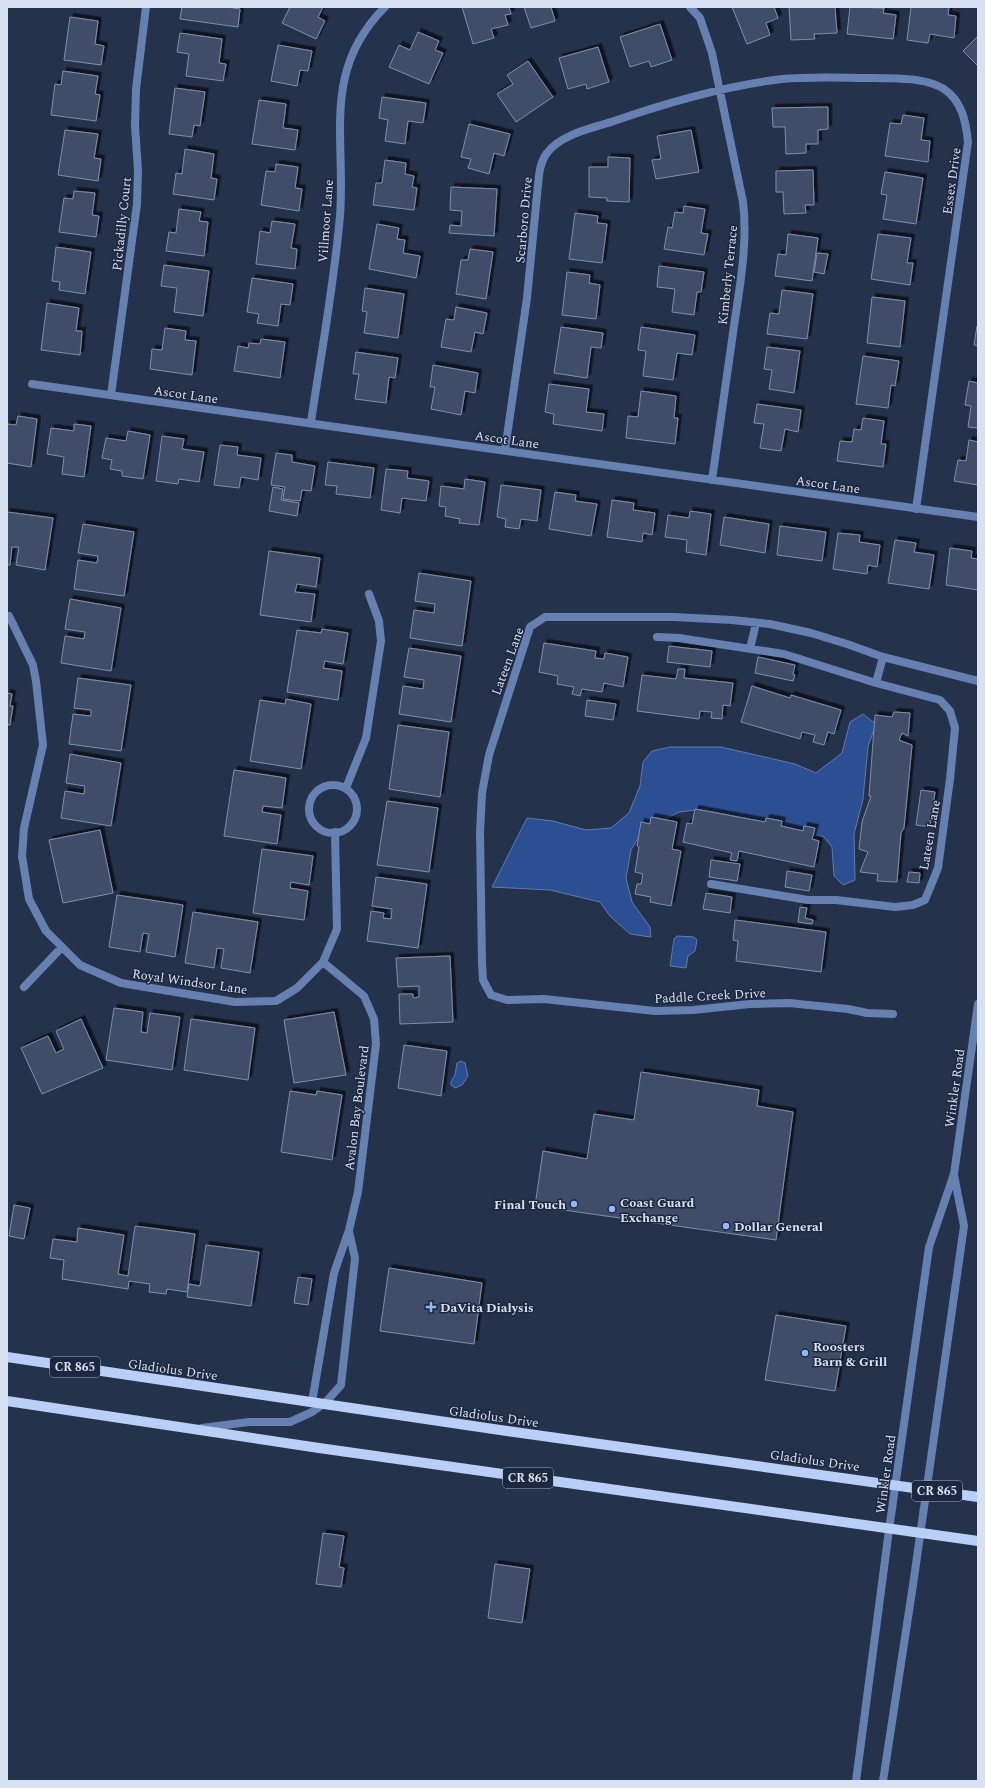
<svg xmlns="http://www.w3.org/2000/svg" width="985" height="1788" font-family="Spectral,serif">
	<defs>
		<filter id="shadow"><feDropShadow dx="3.5" dy="-3.5" stdDeviation="0" flood-color="#0009"/></filter>
	</defs>
	<rect width="100%" height="100%" fill="#25324b"/>
	<!-- water -->
	<path fill="#2c4e93" stroke="#607aaf" d="M863,714L876,724L868,746L863,799L854,834L855,880L843,885L834,876L832,847L824,837L703,809L679,812L643,830L631,850L626,878L632,902L650,927L651,937L630,934L610,916L600,902L550,890L492,887L527,818L553,821L586,830L611,828L629,813L640,786L643,762L652,751L670,747H721L795,764L816,773L842,753L850,722Z
		M677,936L694,937L697,940L695,951L688,956L686,968L670,966L674,939Z
		M461,1061L465,1063L468,1076L462,1085L455,1088L451,1085V1082L455,1075L457,1063Z"/>
	<!-- building -->
	<path fill="#3f4d68" stroke="#7e8eab" filter="url(#shadow)" d="M182,7H228L240,9L238,27L180,19Z
		M290,7H323L318,17L325,21L316,39L282,23Z
		M462,7H509L511,14L505,15L508,25L491,29L494,38L473,44Z
		M524,7H551L555,21L531,28Z
		M732,7H774L778,18L766,23L770,35L747,44Z
		M789,7H835L837,33L814,34L815,39L791,40Z
		M850,7L884,8L883,13L896,15L893,39L847,34Z
		M911,7H949L948,15L956,16L954,38L930,34L928,43L907,40Z
		M70,17L98,21L95,44L104,46L101,65L64,60Z
		M660,24L672,60L651,67L649,61L630,67L620,37Z
		M418,32L439,41L435,50L443,53L429,84L389,67L399,45L410,50Z
		M180,33L222,39L219,63L226,64L223,81L186,76L189,54L177,52Z
		M978,36V66L963,51Z
		M278,45L312,51L308,71L300,70L297,86L271,81Z
		M598,47L609,82L587,89L586,84L568,89L559,58Z
		M528,61L553,97L516,122L497,94L513,84L507,75Z
		M63,71L98,76L95,94L100,95L96,121L51,115L55,84L61,85Z
		M175,88L205,92L200,126L194,125L192,137L169,134Z
		M382,97L426,103L423,123L408,121L405,144L385,141L388,120L379,118Z
		M259,100L286,104L283,128L298,130L295,150L252,144Z
		M828,107V129L818,130V144H806V153L786,154L785,127H773L772,108Z
		M903,115L924,118L921,140L930,141L928,162L885,156L890,123L901,124Z
		M469,124L510,134L504,156L494,153L489,174L468,168L471,159L461,157Z
		M65,130L98,134L94,158L101,159L98,181L58,175Z
		M691,130L699,172L656,179L652,160L661,159L657,136Z
		M185,149L214,154L211,178L217,179L214,200L173,194L176,173L182,174Z
		M608,157L630,158L629,202L607,201V198L589,197V167H608Z
		M385,160L406,163L405,174L414,176L412,187L417,188L414,210L373,205L376,183H382Z
		M276,164L298,167L295,188L302,189L299,211L261,205L266,171L275,172Z
		M813,170L814,205H805L806,213L784,214L783,192H776V171Z
		M885,172L923,178L916,224L883,219L887,195L881,194Z
		M451,187L497,189L494,236L449,233L450,225L461,226L462,211L450,210Z
		M74,191L95,193L92,215L99,216L96,237L59,232L64,198L73,199Z
		M684,206L705,209L701,233L708,234L704,255L664,249L668,227L672,228L675,212L683,213Z
		M179,209L201,212L199,221L208,222L204,256L166,251L169,232L176,233Z
		M575,213L598,216L597,223L607,224L602,263L569,259Z
		M272,221L295,224L291,248L297,249L295,269L256,264L260,231L270,233Z
		M377,224L399,228L397,239L405,240L403,253L420,256L416,278L369,269Z
		M788,234L818,238L812,281L775,276L778,254L786,255Z
		M878,234L911,238L907,263H913L910,285L871,279Z
		M56,247L91,252L85,294L59,290L60,282L52,281Z
		M470,249L493,252L486,299L456,294L461,260H468Z
		M817,253L828,254L824,274L814,272Z
		M164,265L209,271L203,316L174,312L177,288L161,286Z
		M659,266L704,272L701,292H697L694,315L672,312L675,289L657,287Z
		M567,272L590,275L589,283L600,285L596,319L562,315Z
		M252,278L293,284L290,305L281,304L278,326L257,323L259,314L247,312Z
		M365,288L404,294L398,338L364,333L367,312L362,311Z
		M782,290L813,294L807,339L767,334L770,313L779,314Z
		M872,297L905,301L900,347L867,343Z
		M47,303L79,308L76,331H82L80,355L41,350Z
		M456,307L487,313L483,334L475,332L471,352L441,347L446,319L454,320Z
		M977,326H978V346L974,345Z
		M561,327L603,333L601,348L591,347L587,378L554,373Z
		M641,327L695,335L692,355L677,353L673,380L643,376L646,351L638,350Z
		M165,328L186,331L185,340L196,341L192,375L150,369L152,349L162,350Z
		M261,339L285,342L280,378L234,371L238,346L248,348L249,343L260,344Z
		M767,347L800,351L794,393L769,389L772,370L764,369Z
		M356,352L398,358L395,378L389,377L386,403L355,399L359,374H353Z
		M863,356L899,361L895,386L891,385L888,408L856,404Z
		M433,365L478,373L475,393L465,391L461,415L431,409L435,387H430Z
		M969,381L978,383V428L968,427L971,406L965,405Z
		M549,384L589,389L586,412L604,414L602,431L553,424L554,414L545,412Z
		M641,391L676,396L674,418H678L675,444L626,438L628,416L638,417Z
		M757,404L801,410L798,432L785,429L781,451L760,448L764,424L754,423Z
		M18,416L37,419L31,467L7,463V424L16,425Z
		M863,418L884,421L881,444H886L883,467L837,461L840,441L852,442L854,429L861,430Z
		M74,424L91,426L84,477L62,474L64,457L47,454L51,428L74,431Z
		M128,431L150,435L143,479L122,476V471L110,469L112,460L102,458L106,438L126,441Z
		M162,436L184,439L182,449L204,452L199,482L179,479L178,484L156,481Z
		M969,440L978,442V485L954,481L958,460L966,461Z
		M220,445L238,447L237,455L261,458L258,480L241,477L239,488L214,485Z
		M276,453L292,455V462L315,466L311,491L302,490L300,501L283,499L285,487L271,485Z
		M328,462L374,468L370,498L336,494L337,486L325,485Z
		M386,469L408,471L407,478L429,481L426,501L402,498L400,513L381,510Z
		M465,479L485,482L479,525L459,523L460,519L445,516L446,507L439,506L441,486L464,489Z
		M501,485L541,490L537,521L521,519L519,529L505,527L506,519L497,517Z
		M273,487L283,489L281,500L299,503L297,516L269,511Z
		M555,492L576,495L575,501L597,504L591,536L549,529Z
		M612,500L634,503L633,510L655,513L652,535L643,533L642,542L607,537Z
		M690,511L711,514L706,555L686,552L687,540L665,537L668,515L689,518Z
		M7,512L53,518L45,570L16,565L19,547H12L10,565H7Z
		M724,517L769,524L765,553L720,545Z
		M83,524L134,532L124,596L74,589L78,560L97,563L98,556L78,553Z
		M780,526L826,532L822,561L777,555Z
		M838,533L860,535L859,542L880,545L877,567L868,565L867,574L833,569Z
		M895,540L916,543L914,552L934,555L929,589L888,583Z
		M950,548L972,551L971,558L978,559V590L946,585Z
		M269,551L320,558L316,587L297,584L295,592L315,594L311,622L260,615Z
		M419,573L471,581L462,646L410,638L414,610L434,613L435,604L415,601Z
		M70,599L121,608L111,671L61,663L65,636L84,639L85,632L65,629Z
		M322,629L348,633L343,664L325,661L323,668L342,671L338,700L287,692L297,630L321,633Z
		M544,643L596,651L595,658L604,659L605,653L628,657L623,687L604,683L602,692L582,689L580,696L572,694L574,687L557,684L558,676L539,672Z
		M669,646L712,651L710,667L667,662Z
		M409,648L461,656L451,722L399,714L403,686L423,689L424,680L404,677Z
		M758,657L795,665L793,674L795,675L793,681L755,673Z
		M678,669H685L684,678L733,683L730,706L723,705L722,719L711,718L712,712L700,711L699,719L637,711L642,675L676,679Z
		M78,678L131,685L121,751L69,744L73,714L91,716V710L74,708Z
		M752,686L790,698L791,695L841,710L834,734L828,732L824,745L813,742L815,735L802,732L800,739L741,722Z
		M7,693L12,694L10,706H13L10,725H7Z
		M286,699L311,704L301,769L250,761L260,700L285,704Z
		M587,700L616,704L613,720L585,716Z
		M894,712L910,713L908,736L902,733L899,740L912,745L904,828L901,833L897,882L877,881L878,874L860,872L868,852L859,849L862,822L871,796H869L875,715L892,717Z
		M398,725L449,732L440,797L389,789Z
		M70,754L121,763L111,826L61,818L65,791L84,794L85,786L66,783Z
		M234,770L286,778L282,808L263,806L262,812L281,815L277,844L224,836Z
		M921,790L935,792L930,827L916,825Z
		M387,801L438,808L429,872L377,865Z
		M695,809L765,822L766,818L782,821L781,826L803,831L804,826L815,828L812,839L819,841L814,867L739,851L737,861L730,860L732,853L683,842L687,823L692,824Z
		M651,817L677,822L672,849L681,851L671,906L650,902L651,897L635,894L637,884H641L643,874L635,872L639,847L637,846L641,822L650,824Z
		M100,830L113,893L63,903L49,840Z
		M262,849L313,856L309,885L291,882L290,888L308,891L304,920L253,913Z
		M711,860L740,864L737,881L709,877Z
		M787,871L812,875L809,891L785,887Z
		M909,872L920,873L919,883L907,882Z
		M376,877L427,884L418,948L367,941L371,911L384,913L383,918L391,919L392,909L372,906Z
		M706,893L732,897L730,913L703,909Z
		M117,895L183,905L175,957L146,952L149,934L143,933L140,952L109,947Z
		M800,907L807,908L805,918L813,920L812,924L798,922Z
		M193,912L258,922L250,973L221,968L224,949L217,948L214,968L185,963Z
		M735,920L826,932L821,972L736,961L738,941L733,940Z
		M450,956L453,1022L400,1024L399,994H413V998L419,997V986L398,987L396,958Z
		M114,1008L143,1012L141,1032L147,1033L150,1013L180,1017L172,1070L106,1060Z
		M334,1012L346,1075L294,1083L284,1020Z
		M81,1019L103,1068L42,1094L21,1048L48,1036L56,1053L64,1049L56,1031Z
		M191,1019L255,1028L248,1080L184,1070Z
		M404,1045L447,1051L441,1096L398,1088Z
		M641,1072L759,1090L757,1106L793,1112L776,1240L535,1206L543,1151L587,1159L594,1114L634,1120Z
		M290,1091L316,1095L317,1091L342,1095L332,1160L281,1152Z
		M14,1205L30,1208L24,1239L9,1236Z
		M135,1226L195,1234L187,1292L167,1289L166,1294L149,1292L150,1284L129,1281L128,1289L62,1279L64,1260L50,1258L53,1239L77,1242L78,1228L124,1235L118,1274L128,1276Z
		M206,1245L259,1252L251,1306L187,1297L189,1284L200,1286Z
		M389,1268L482,1283L474,1344L380,1331Z
		M298,1277L312,1279L308,1305L294,1303Z
		M776,1315L846,1326L835,1391L765,1380Z
		M323,1533L344,1536L339,1567L344,1568L341,1587L316,1584Z
		M495,1564L530,1569L522,1623L488,1618Z"/>
	<g fill="none" stroke-linecap="round" stroke-linejoin="round">
		<!-- minor -->
		<path stroke="#6680b2" stroke-width="8" d="M690,7L700,18L712,53L743,202C748,243 740,285 734,326C727,377 719,429 712,480
			M32,384C347,429 663,473 978,517
			M111,395L137,204L138,170L135,126L136,89L146,7
			M311,422C321,354 334,285 340,216C346,137 321,71 385,7
			M505,450L527,298L538,185C539,174 540,162 547,153C561,134 593,128 614,121C669,102 724,86 782,79C813,76 844,78 876,78C898,79 924,77 944,89C962,101 966,122 968,142L916,509
			M9,616L33,665L36,681L43,745L24,828L22,856L29,899L46,931L80,965L121,983L235,1002L276,1001L297,988L323,962L337,929L335,832
			M657,637L679,638L784,654L876,683
			M750,649L756,623
			M309 809a24 24 0 1 1 48 0a24 24 0 1 1-48 0Z
			M346,788L366,738L381,641L379,621L369,594
			M711,884L808,900H836L895,907L913,905L925,900L938,868L950,779L955,728L950,711L940,700L876,683L883,657
			M24,987L62,947
			M893,1014L867,1013L848,1009L789,1003L750,1004L693,1010L655,1011L544,999L507,1000L491,995L483,980L482,963L480,832L482,793L489,755L530,627L545,617H674L732,620L770,624L811,633L847,644L883,657L978,681
			M312,1402L334,1273L349,1230L358,1192L376,1044L374,1019L364,996L323,962
			M202,1428L249,1422H290L312,1412L325,1403L341,1385L355,1258L349,1231"/>
		<!-- tertiary -->
		<path stroke="#6680b2" stroke-width="8" d="M856,1781L889,1530L929,1247L954,1174L978,1004
			M883,1781L913,1585L964,1226L954,1175"/>
		<!-- primary -->
		<path stroke="#b9cff8" stroke-width="10" d="M7,1357L500,1430L978,1497
			M7,1401L319,1448L978,1541"/>
	</g>
	<!-- markers -->
	<g fill="#93b7fd" stroke="#1c2840" stroke-width="1.5">
		<circle cx="574" cy="1204" r="4"/>
		<circle cx="612" cy="1209" r="4"/>
		<circle cx="726" cy="1226" r="4"/>
		<path d="M429 1301h4v4h4v4h-4v4h-4v-4h-4v-4h4z"/>
		<circle cx="805" cy="1353" r="4"/>
	</g>
	<g text-anchor="middle" stroke-width="3" stroke-linejoin="round" paint-order="stroke">
		<!-- shield labels -->
		<g fill="#1c2840" stroke="#a0aabc" stroke-width="1">
			<rect x="50" y="1357" width="50" height="20" rx="3"/>
			<rect x="503" y="1468" width="50" height="20" rx="3"/>
			<rect x="912" y="1481" width="50" height="20" rx="3"/>
		</g>
		<g font-size="12" font-weight="bold" fill="#d8e1f1">
			<text x="75" y="1371">CR 865</text>
			<text x="528" y="1482">CR 865</text>
			<text x="937" y="1495">CR 865</text>
		</g>
		<!-- street labels -->
		<g font-size="13" fill="#d8e1f1" stroke="#1c2840">
			<text transform="translate(951 181) rotate(-82)" y="5">Essex Drive</text>
			<text transform="translate(523 220) rotate(-85)" y="5">Scarboro Drive</text>
			<text transform="translate(325 221) rotate(-86)" y="5">Villmoor Lane</text>
			<text transform="translate(121 224) rotate(-84)" y="5">Pickadilly Court</text>
			<text transform="translate(727 275) rotate(-84)" y="5">Kimberly Terrace</text>
			<text transform="translate(186 394) rotate(8)" y="5">Ascot Lane</text>
			<text transform="translate(507 439) rotate(8)" y="5">Ascot Lane</text>
			<text transform="translate(828 484) rotate(8)" y="5">Ascot Lane</text>
			<text transform="translate(507 661) rotate(-70)" y="5">Lateen Lane</text>
			<text transform="translate(929 835) rotate(-80)" y="5">Lateen Lane</text>
			<text transform="translate(190 981) rotate(8)" y="5">Royal Windsor Lane</text>
			<text transform="translate(710 995) rotate(-3)" y="5">Paddle Creek Drive</text>
			<text transform="translate(954 1088) rotate(-82)" y="5">Winkler Road</text>
			<text transform="translate(356 1108) rotate(-83)" y="5">Avalon Bay Boulevard</text>
			<text transform="translate(173 1369) rotate(8)" y="5">Gladiolus Drive</text>
			<text transform="translate(494 1416) rotate(8)" y="5">Gladiolus Drive</text>
			<text transform="translate(815 1460) rotate(8)" y="5">Gladiolus Drive</text>
			<text transform="translate(885 1474) rotate(-82)" y="5">Winkler Road</text>
		</g>
		<!-- poi labels -->
		<g font-size="13" font-weight="bold" fill="#d8e1f1" stroke="#1c2840" text-anchor="start">
			<text x="620" y="1207">Coast Guard<tspan x="620" dy="15">Exchange</tspan></text>
			<text x="566" y="1209" text-anchor="end">Final Touch</text>
			<text x="734" y="1231">Dollar General</text>
			<text x="440" y="1312">DaVita Dialysis</text>
			<text x="813" y="1351">Roosters<tspan x="813" dy="15">Barn &amp; Grill</tspan></text>
		</g>
	</g>
	<!-- border -->
	<rect width="985" height="1788" fill="none" stroke="#d8e1f1" stroke-width="16"/>
</svg>
